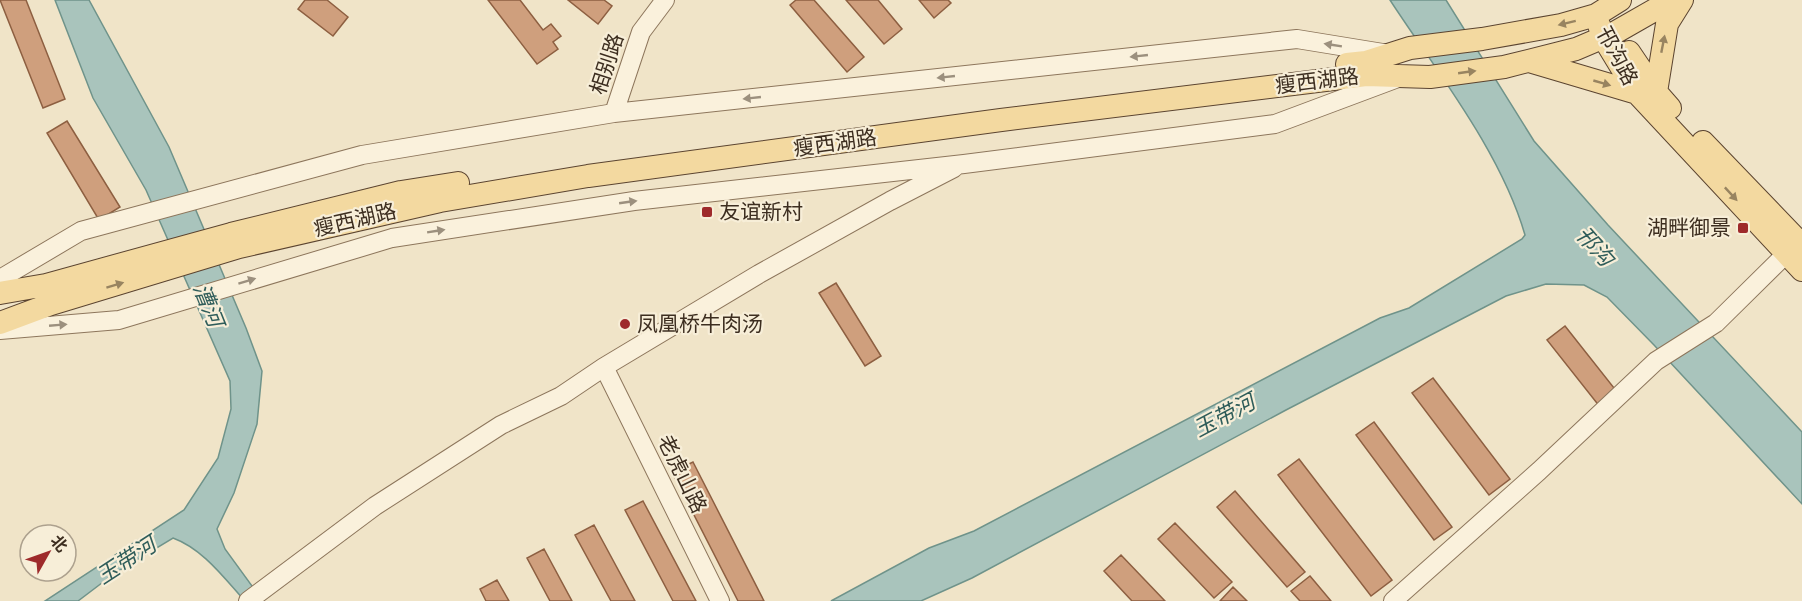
<svg xmlns="http://www.w3.org/2000/svg" width="1802" height="601" font-family="'Noto Serif','Noto Sans SC',serif">
	<rect width="100%" height="100%" fill="#f0e4c8"/>
	<!-- water -->
	<path fill="#a9c4bc" stroke="#6f938a" stroke-width="1.5" d="M55,0H89L169,147L246,328L262,371L257,424L234,493L217,529L225,549L263,601H245C224,578 203,549 173,538L115,573L78,601H45L184,510L218,458L231,409L230,381L146,190L93,98Z
		M1390,0H1446L1534,141L1608,225L1802,432V504L1654,345L1607,297L1584,285L1546,284L1506,296L1286,410L972,578L921,601H831L929,548L974,531L1380,318L1409,308L1522,239L1525,235C1501,152 1437,72 1390,0Z"/>
	<!-- building -->
	<path fill="#cf9f7d" stroke="#8d5f41" stroke-width="1.5" d="M0,0H26L65,99L43,108Z
		M305,0H327L348,17L333,36L298,9Z
		M488,0H520L543,30L551,24L561,36L553,42L558,49L537,64Z
		M568,0H604L612,6L598,24Z
		M796,0H814L864,57L847,72L790,5Z
		M846,0H878L902,29L884,44Z
		M919,0H948L951,3L934,18Z
		M67,121L120,207L99,220L47,133Z
		M836,283L881,356L865,366L819,293Z
		M1565,326L1618,393L1600,407L1547,340Z
		M1433,378L1510,479L1489,495L1412,393Z
		M1374,422L1452,527L1434,540L1356,435Z
		M1299,459L1392,580L1371,596L1278,475Z
		M693,462L764,601H738L672,472Z
		M1235,491L1305,572L1287,587L1217,507Z
		M643,501L696,601H673L625,510Z
		M1175,523L1232,582L1214,598L1158,539Z
		M594,525L635,601H611L575,535Z
		M544,549L572,601H550L527,558Z
		M1121,555L1165,601H1132L1104,571Z
		M1310,576L1331,601H1300L1291,591Z
		M497,580L509,601H486L480,589Z
		M1233,587L1247,601H1220Z"/>
	<g fill="none" stroke-linecap="round" stroke-linejoin="round">
		<!-- minor casing -->
		<g stroke="#8d765c" stroke-width="20">
			<path id="minor" d="M614,113L641,32L665,0
				M0,279L81,231L362,155L614,113L1297,39L1389,54
				M0,330L119,320L392,238L634,201L964,164L1275,124L1398,78
				M604,367L720,601
				M248,601L375,506L501,425L561,396L604,367L759,274L890,201L954,168
				M1393,601L1539,471L1656,361L1716,323L1786,254"/>
		</g>
		<!-- major casing -->
		<g stroke="#5b4430" stroke-width="24">
			<path id="major" d="M1599,25L1603,37L1637,93L1802,270
				M1629,52L1656,92L1670,108
				M1529,61L1637,93
				M1347,64L1366,62L1410,48L1482,39L1561,25L1596,15L1620,0
				M1656,92L1667,24L1682,0
				M1703,142L1802,245
				M0,293L46,285L231,234L401,192L458,183
				M0,323L51,304L239,247L440,201L588,176L1001,120L1366,75L1430,77L1504,67L1576,49L1616,32L1672,0"/>
		</g>
		<!-- minor -->
		<use href="#minor" stroke="#faf1dc" stroke-width="18"/>
		<!-- major -->
		<use href="#major" stroke="#f3d9a0" stroke-width="22"/>
	</g>
	<!-- one-way arrows -->
	<defs><path id="oneway-solid" d="M-6-.8H1V-3.2L6.5 0L1 3.2V.8H-6Z" transform="scale(1.5)"/></defs>
	<g fill="#988460">
		<use href="#oneway-solid" transform="translate(1567 23) rotate(166)"/>
		<use href="#oneway-solid" transform="translate(1663 44) rotate(-79)"/>
		<use href="#oneway-solid" transform="translate(1467 72) rotate(-8)"/>
		<use href="#oneway-solid" transform="translate(1602 83) rotate(16)"/>
		<use href="#oneway-solid" transform="translate(1731 194) rotate(47)"/>
		<use href="#oneway-solid" transform="translate(115 285) rotate(-17)"/>
	</g>
	<g fill="#9c907e">
		<use href="#oneway-solid" transform="translate(1333 45) rotate(-171)"/>
		<use href="#oneway-solid" transform="translate(1139 56) rotate(174)"/>
		<use href="#oneway-solid" transform="translate(946 77) rotate(174)"/>
		<use href="#oneway-solid" transform="translate(752 98) rotate(174)"/>
		<use href="#oneway-solid" transform="translate(628 202) rotate(-8)"/>
		<use href="#oneway-solid" transform="translate(436 231) rotate(-9)"/>
		<use href="#oneway-solid" transform="translate(247 281) rotate(-17)"/>
		<use href="#oneway-solid" transform="translate(58 325) rotate(-5)"/>
	</g>
	<!-- markers -->
	<g fill="#9e2a2b" stroke="#f7eed8" stroke-width="2">
		<rect x="701" y="206" width="12" height="12" rx="3"/>
		<rect x="1737" y="222" width="12" height="12" rx="3"/>
		<circle cx="625" cy="324" r="6"/>
	</g>
	<g text-anchor="middle" stroke-width="4.5" stroke-linejoin="round" paint-order="stroke">
		<!-- street labels -->
		<g font-size="21" fill="#3d2e20" stroke="#f7eed8">
			<text transform="translate(1617 56) rotate(62)" y="7">邗沟路</text>
			<text transform="translate(607 64) rotate(-72)" y="7">相别路</text>
			<text transform="translate(1317 81) rotate(-7)" y="7">瘦西湖路</text>
			<text transform="translate(835 143) rotate(-8)" y="7">瘦西湖路</text>
			<text transform="translate(355 220) rotate(-13)" y="7">瘦西湖路</text>
			<text transform="translate(682 474) rotate(64)" y="7">老虎山路</text>
		</g>
		<!-- poi labels -->
		<g font-size="21" fill="#3d2e20" stroke="#f7eed8" text-anchor="start">
			<text x="719" y="219">友谊新村</text>
			<text x="1731" y="235" text-anchor="end">湖畔御景</text>
			<text x="637" y="331">凤凰桥牛肉汤</text>
		</g>
		<!-- water labels -->
		<g font-size="22" font-style="italic" fill="#2f5d5a" stroke="#f7eed8">
			<text transform="translate(1595 246) rotate(48)" y="8">邗沟</text>
			<text transform="translate(209 305) rotate(68)" y="8">漕河</text>
			<text transform="translate(1224 415) rotate(-28)" y="8">玉带河</text>
			<text transform="translate(126 560) rotate(-33)" y="8">玉带河</text>
		</g>
	</g>
	<!-- north arrow -->
	<g transform="translate(48 553) rotate(50)"><circle r="28" fill="#f7eed8" stroke="#ada18e" stroke-width="1.5"/>
	<path d="M0-4.5L10 22L0 15L-10 22Z" fill="#9e2a2b"/>
	<text y="-9" font-size="16" font-weight="bold" text-anchor="middle" fill="#3d2e20">北</text>
	</g>
</svg>
